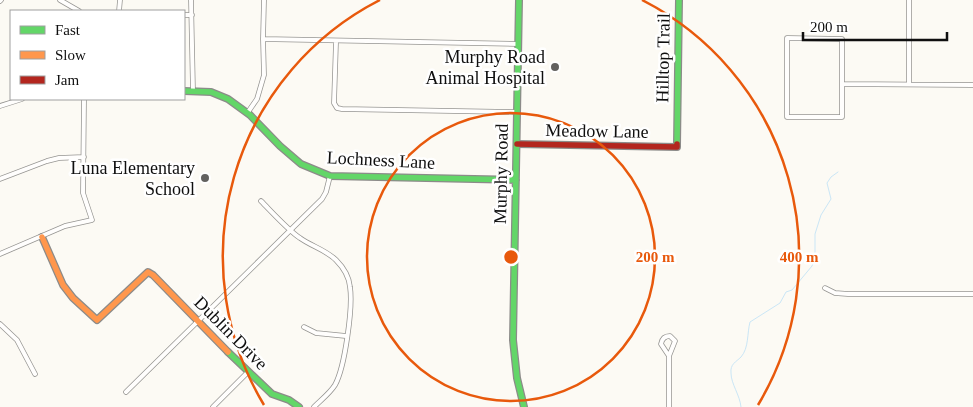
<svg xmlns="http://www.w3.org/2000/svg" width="973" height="407" font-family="Georgia,serif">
	<rect width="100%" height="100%" fill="#fcfaf4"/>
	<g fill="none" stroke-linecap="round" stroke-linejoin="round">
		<!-- stream -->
		<path stroke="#cae6f6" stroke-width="1" d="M741,407C740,395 731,384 731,373C730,364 736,362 741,357C749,348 747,333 750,322L780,303L786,292L792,290L812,266L815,258V234L821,215L831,199L827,183L831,177L838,172"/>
		<!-- street casing -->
		<g stroke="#969592" stroke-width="5.5">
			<path id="street" d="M60,0L79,11
				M191,0L193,91
				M0,1L1,0
				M119,11L120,0
				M184,15H192
				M787,38L842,39V117H787Z
				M263,39L518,44
				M336,42L334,103L337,108L342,109L517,112
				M843,84L973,85
				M909,84V0
				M0,106L22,99
				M248,112L257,99L264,75L263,39L264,0
				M0,179L47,161L59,158L84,157
				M261,201C271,211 288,230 300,238C311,246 326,250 336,260C343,267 349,276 350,287C353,307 345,367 335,385C330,393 321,400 314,407
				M0,254L65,226L92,220L83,193L84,99
				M825,288L835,293L848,294H973
				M0,324L17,340L35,374
				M304,327L316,333L346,336
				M126,392L322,199L326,192L330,176
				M213,407L248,372
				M669,407V356L675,341L670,336C665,336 662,338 661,344L669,356"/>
		</g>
		<!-- fast casing -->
		<g stroke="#8c8b89" stroke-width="8">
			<path id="fast" d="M519,0L513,340L517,378L524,407
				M184,91L211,92L228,99L250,115L280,146L301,164L330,176L516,180
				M677,144L679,0
				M228,352L272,394L289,400L299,407"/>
		</g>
		<!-- slow casing -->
		<g stroke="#8c8b89" stroke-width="8">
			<path id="slow" d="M42,237L63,285L73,298L97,320L148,272L153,275L228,352"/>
		</g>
		<!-- jam casing -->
		<g stroke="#8c8b89" stroke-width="8">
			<path id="jam" d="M517,144L677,147V144"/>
		</g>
		<!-- street -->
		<use href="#street" stroke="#fffefd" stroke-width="4"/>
		<!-- fast -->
		<use href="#fast" stroke="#63d668" stroke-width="5.5"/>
		<!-- slow -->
		<use href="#slow" stroke="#ff974d" stroke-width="5.5"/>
		<!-- jam -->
		<use href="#jam" stroke="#b3261e" stroke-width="5.5"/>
	</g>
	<!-- distance rings -->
	<g fill="none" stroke="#e8590c" stroke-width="2.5">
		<circle cx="511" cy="257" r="144"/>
		<path d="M264 405A288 288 0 0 1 380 0M642 0A288 288 0 0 1 758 405"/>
	</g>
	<!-- markers -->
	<g fill="#62615f" stroke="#fff" stroke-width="2">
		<circle cx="555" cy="67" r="5"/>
		<circle cx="205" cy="178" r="5"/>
	</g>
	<g text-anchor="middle" stroke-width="5" stroke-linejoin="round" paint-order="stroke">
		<!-- poi labels -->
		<g font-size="18" fill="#0f0f0f" stroke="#fff" text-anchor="end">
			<text x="545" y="63">Murphy Road<tspan x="545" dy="21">Animal Hospital</tspan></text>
			<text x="195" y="174">Luna Elementary<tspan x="195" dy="21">School</tspan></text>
		</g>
		<!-- street labels -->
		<g font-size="18" fill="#0f0f0f" stroke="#fff">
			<text transform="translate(663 58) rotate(-89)" y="6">Hilltop Trail</text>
			<text transform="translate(597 131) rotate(1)" y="6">Meadow Lane</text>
			<text transform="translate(381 160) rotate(3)" y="6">Lochness Lane</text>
			<text transform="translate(501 174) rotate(-89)" y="6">Murphy Road</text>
			<text transform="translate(231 333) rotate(45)" y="6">Dublin Drive</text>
		</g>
	</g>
	<circle cx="511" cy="257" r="8" fill="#e8590c" stroke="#fff" stroke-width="2.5"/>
	<g font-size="15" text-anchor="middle" font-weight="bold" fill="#e8590c" stroke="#fff" stroke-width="5" stroke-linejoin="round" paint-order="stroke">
		<text x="655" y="262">200 m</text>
		<text x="799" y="262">400 m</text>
	</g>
	<!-- legend -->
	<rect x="10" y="10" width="175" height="90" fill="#ffffff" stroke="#9f9f9f"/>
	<rect x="20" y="26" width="25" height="8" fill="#63d668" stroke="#9f9f9f"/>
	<text x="55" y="35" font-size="15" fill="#0f0f0f">Fast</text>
	<rect x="20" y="51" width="25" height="8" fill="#ff974d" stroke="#9f9f9f"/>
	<text x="55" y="60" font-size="15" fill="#0f0f0f">Slow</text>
	<rect x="20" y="76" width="25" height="8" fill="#b3261e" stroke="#9f9f9f"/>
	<text x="55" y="85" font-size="15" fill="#0f0f0f">Jam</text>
	<!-- scale -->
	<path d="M803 32v8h144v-8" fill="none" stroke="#0f0f0f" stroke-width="2.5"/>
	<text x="810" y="32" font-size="15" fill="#0f0f0f" stroke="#ffffff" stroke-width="4" paint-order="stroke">200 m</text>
</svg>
